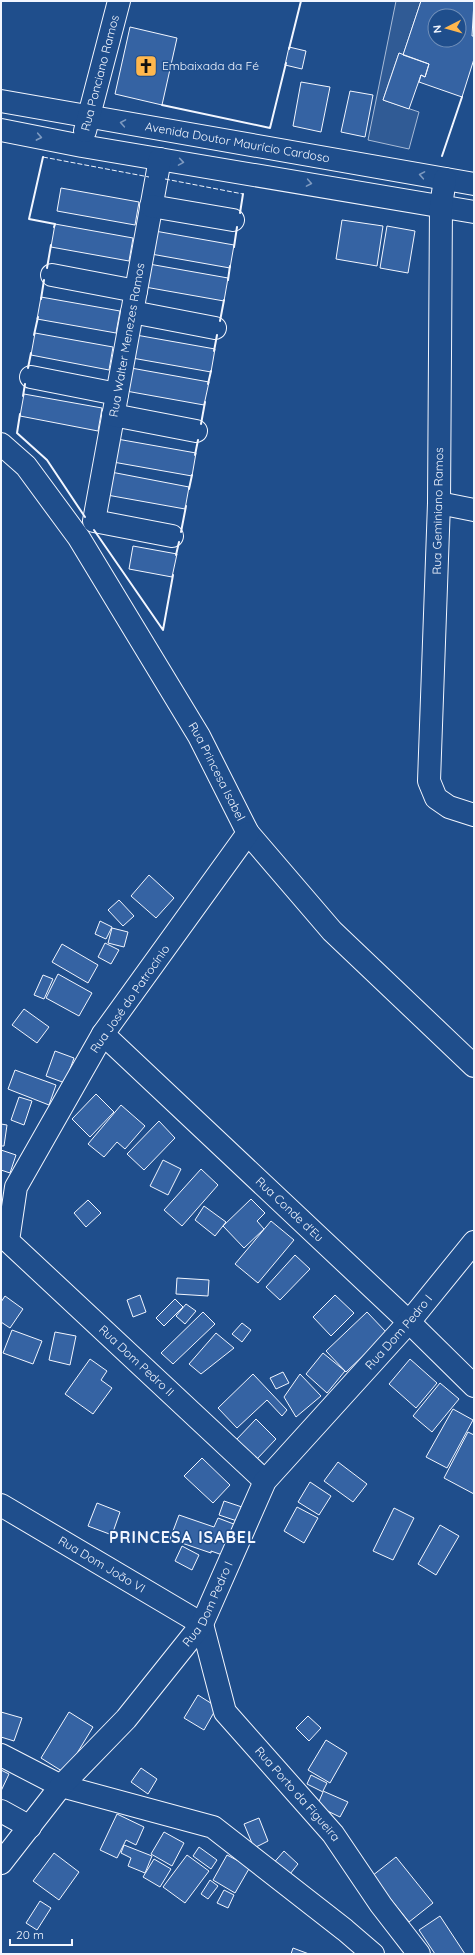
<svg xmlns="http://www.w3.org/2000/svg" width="475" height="1955" font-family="Quicksand,sans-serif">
	<rect width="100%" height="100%" fill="#1f4e8c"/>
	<!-- built -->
	<path fill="#305b95" stroke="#a8bbd7" d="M396,1H421L403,55L399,53L383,100L419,112L409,149L368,140Z"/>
	<!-- building -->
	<path fill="#3563a3" stroke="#f2f6ff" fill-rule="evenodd" d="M421,1H474L472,36H474V59L462,97L419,82L421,75L425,77L429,64L403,55ZM435,16H459V40H435Z
		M130,27L177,38L162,105L115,94Z
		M289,47L306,51L302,69L285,65Z
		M399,53L429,64L425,77L421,75L409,109L383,100Z
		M301,82L330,87L321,132L293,126Z
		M350,91L373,95L365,137L341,132Z
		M61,188L139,202L135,225L57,211Z
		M342,220L383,226L377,266L336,259Z
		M55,224L133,238L129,261L51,247Z
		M387,226L415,231L408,273L380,268Z
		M155,231L234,245L230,268L151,254Z
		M149,264L228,278L224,301L145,287Z
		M41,297L120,311L116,333L37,319Z
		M35,333L113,347L109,370L31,355Z
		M136,335L215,349L211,372L132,358Z
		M131,368L209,382L204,405L126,391Z
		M24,394L102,408L98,431L20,416Z
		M117,439L196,453L192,476L113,462Z
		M111,472L189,487L185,509L107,495Z
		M133,546L177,554L172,577L129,569Z
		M149,875L174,898L156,918L131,896Z
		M119,900L134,916L123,926L108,910Z
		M100,921L112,927L106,939L95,934Z
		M112,928L128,932L124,947L108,943Z
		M105,943L119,950L111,964L98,957Z
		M62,944L98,965L88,983L52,962Z
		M58,974L92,993L79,1016L46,998Z
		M43,975L53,979L44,999L34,995Z
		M24,1009L49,1027L37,1043L12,1025Z
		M55,1051L74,1058L65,1083L46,1076Z
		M15,1070L56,1085L49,1105L8,1089Z
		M96,1094L114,1112L90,1137L72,1119Z
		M19,1097L32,1101L24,1125L11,1120Z
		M121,1105L145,1126L125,1149L117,1142L104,1157L88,1144Z
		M159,1121L175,1138L144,1170L127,1154Z
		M1,1124L7,1125L4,1146H1Z
		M1,1150L16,1155L10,1173L1,1170Z
		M163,1160L181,1169L168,1195L150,1186Z
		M201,1169L218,1185L182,1226L164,1210Z
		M251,1199L265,1213L257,1221L264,1229L244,1248L223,1226Z
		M88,1200L101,1213L86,1227L74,1213Z
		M204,1206L226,1222L215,1236L195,1220Z
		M271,1221L294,1240L258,1283L235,1264Z
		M295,1255L310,1269L280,1300L266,1287Z
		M177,1278L209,1280L208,1296L176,1294Z
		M140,1295L146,1312L133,1317L127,1300Z
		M335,1295L354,1313L331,1336L313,1317Z
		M5,1296L23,1309L10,1328L1,1322V1302Z
		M175,1299L183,1307L164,1326L156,1318Z
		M186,1304L196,1311L185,1324L176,1316Z
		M203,1312L215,1324L173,1364L161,1353Z
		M367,1312L387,1333L346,1372L326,1351Z
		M242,1323L251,1330L242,1342L232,1334Z
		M12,1330L42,1341L33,1364L3,1353Z
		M55,1332L76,1336L70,1365L49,1360Z
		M216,1333L234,1348L201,1374L189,1364Z
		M323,1353L345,1371L327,1393L306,1374Z
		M90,1359L107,1371L101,1380L112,1388L93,1414L65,1394Z
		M410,1359L437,1383L416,1408L389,1384Z
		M283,1372L289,1383L276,1389L270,1378Z
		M253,1374L287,1410L282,1416L267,1400L237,1428L218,1408Z
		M300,1374L321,1396L296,1417L284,1397Z
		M440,1383L459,1399L432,1432L413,1416Z
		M453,1409L473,1420L447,1468L426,1457Z
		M256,1419L276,1439L256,1460L236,1440Z
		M468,1432L474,1435V1494L444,1478Z
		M202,1458L230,1485L213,1503L184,1476Z
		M338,1462L367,1484L353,1502L324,1481Z
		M310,1482L331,1496L319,1515L298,1502Z
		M224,1501L242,1507L237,1521L219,1515Z
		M97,1503L120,1512L112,1535L88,1526Z
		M297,1507L318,1518L304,1543L284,1531Z
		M394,1508L414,1518L393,1560L373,1551Z
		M179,1515L214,1527L218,1518L239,1526L228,1557L211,1551V1553L170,1539Z
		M440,1525L459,1536L436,1575L418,1564Z
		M182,1546L199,1555L192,1570L175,1561Z
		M198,1695L217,1707L204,1730L184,1718Z
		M1,1712L22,1718L14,1741L1,1737Z
		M69,1712L93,1727L65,1773L41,1758Z
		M308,1716L321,1728L309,1741L296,1728Z
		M326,1740L347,1753L330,1783L308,1770Z
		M141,1768L157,1779L148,1794L131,1782Z
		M1,1770L9,1774L1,1791Z
		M311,1775L327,1783L323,1791L348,1802L340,1817L317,1806L323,1792L307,1784Z
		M117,1814L144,1827L136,1845L126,1840L117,1858L100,1850Z
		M259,1818L268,1841L254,1848L244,1824Z
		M164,1832L184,1843L172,1866L151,1854Z
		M124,1845L152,1856L145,1873L128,1866L131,1858L121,1853Z
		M199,1847L217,1860L211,1869L193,1856Z
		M284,1851L298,1864L286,1879L271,1866Z
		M54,1853L79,1872L59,1900L33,1881Z
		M187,1855L209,1871L185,1903L163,1887Z
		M227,1855L250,1867L235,1893L213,1880Z
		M396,1857L433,1903L409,1922L372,1876Z
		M154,1859L171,1869L160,1887L143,1877Z
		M210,1880L218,1886L208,1899L201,1894Z
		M224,1890L234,1895L228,1908L217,1903Z
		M40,1901L51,1908L37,1930L26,1923Z
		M440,1916L465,1954H435L419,1930Z
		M293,1948L309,1954H291Z"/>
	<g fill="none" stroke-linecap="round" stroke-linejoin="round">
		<!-- minor casing -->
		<g stroke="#f2f6ff" stroke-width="24">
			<g id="minor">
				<path id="s1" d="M1,101L474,184"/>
				<path d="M1,130L82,146L474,212"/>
				<path id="s2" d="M85,131L119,1"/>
				<path d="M160,159L94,521L172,536"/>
				<path d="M445,179L441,206L439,503L429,781L436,798L449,807L474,815"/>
				<path d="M151,206L233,220"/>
				<path d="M52,275L136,291"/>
				<path d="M132,312L215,328"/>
				<path d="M31,377L117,394"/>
				<path d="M113,415L196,431"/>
				<path id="s3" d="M1,444L26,466L79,538L199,736L248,833L332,931L474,1066"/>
				<path d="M439,503L474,510"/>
				<path id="s4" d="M248,833L103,1034L16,1187L8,1241L265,1481"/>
				<path id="s5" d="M103,1034L409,1322L474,1386"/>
				<path id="s6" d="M1,1505L202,1624L225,1712L333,1834L381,1905L419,1954"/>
				<path d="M1,1755L61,1786L213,1827L345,1930L373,1954"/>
				<path d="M1,1811L30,1827"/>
				<path id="s7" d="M1,1863L61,1786L126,1719L202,1624L265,1481L409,1322L474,1242"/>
			</g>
		</g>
		<!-- minor -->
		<use href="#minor" stroke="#1f4e8c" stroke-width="22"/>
		<!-- fence -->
		<path stroke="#f2f6ff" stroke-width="1" stroke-dasharray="5 2" stroke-linecap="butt" d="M43,157L149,177
			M165,179L243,194"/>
		<!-- wall -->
		<path stroke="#f2f6ff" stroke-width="2" d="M289,49L301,1
			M162,105L270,128L286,63
			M442,156L462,97
			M43,157L29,219L55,224L54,227
			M240,213L243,194
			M234,247L237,227
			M47,268L51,245
			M228,280L230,266
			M41,299L44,280
			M220,321L224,300
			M34,335L38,317
			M214,351L217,335
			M28,368L31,353
			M208,384L211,371
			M23,396L25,384
			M20,414L17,433L47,460L85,517
			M201,424L205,402
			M195,455L198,440
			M189,489L192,475
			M94,530L163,630
			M181,532L186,506
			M176,555L179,542
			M163,630L173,575"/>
	</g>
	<!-- one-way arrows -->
	<defs><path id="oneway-chevron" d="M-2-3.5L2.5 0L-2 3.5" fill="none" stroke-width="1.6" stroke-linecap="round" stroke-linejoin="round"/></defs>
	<g stroke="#7e9ac0">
		<use href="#oneway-chevron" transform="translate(123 123) rotate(-170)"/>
		<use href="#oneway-chevron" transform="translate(39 137) rotate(11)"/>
		<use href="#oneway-chevron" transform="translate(181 162) rotate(9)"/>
		<use href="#oneway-chevron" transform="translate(422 175) rotate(-170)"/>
		<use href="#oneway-chevron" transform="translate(309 183) rotate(10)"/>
	</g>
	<!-- icons -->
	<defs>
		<g id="church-square" transform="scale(1.15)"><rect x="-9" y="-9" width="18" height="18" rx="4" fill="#ffb74d" stroke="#1f4e8c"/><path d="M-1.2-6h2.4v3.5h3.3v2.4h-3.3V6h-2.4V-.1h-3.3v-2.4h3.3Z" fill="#111"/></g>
	</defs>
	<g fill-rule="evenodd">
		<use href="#church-square" x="146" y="66"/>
	</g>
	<g text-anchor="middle" stroke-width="3" stroke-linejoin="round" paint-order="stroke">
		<!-- poi labels -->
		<g font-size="12" fill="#f2f6ff" stroke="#1f4e8c" text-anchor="start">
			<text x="162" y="70">Embaixada da Fé</text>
		</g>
		<!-- street labels -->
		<g font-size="12" fill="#f2f6ff" stroke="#1f4e8c">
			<text dy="4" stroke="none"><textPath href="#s2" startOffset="60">Rua Ponciano Ramos</textPath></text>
			<text dy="4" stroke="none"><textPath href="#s1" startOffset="240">Avenida Doutor Maurício Cardoso</textPath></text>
			<text transform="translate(127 340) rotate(-80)" y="4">Rua Walter Menezes Ramos</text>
			<text transform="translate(438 511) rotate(-89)" y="4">Rua Geminiano Ramos</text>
			<text dy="4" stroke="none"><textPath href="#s3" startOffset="394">Rua Princesa Isabel</textPath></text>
			<text transform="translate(130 999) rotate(-55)" y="4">Rua José do Patrocínio</text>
			<text dy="4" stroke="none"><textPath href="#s5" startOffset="256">Rua Conde d'Eu</textPath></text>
			<text dy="4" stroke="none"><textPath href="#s7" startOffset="669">Rua Dom Pedro I</textPath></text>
			<text dy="4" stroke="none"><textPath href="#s4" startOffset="654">Rua Dom Pedro II</textPath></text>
			<text dy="4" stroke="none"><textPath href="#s6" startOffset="117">Rua Dom João VI</textPath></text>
			<text dy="4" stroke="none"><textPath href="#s7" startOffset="333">Rua Dom Pedro I</textPath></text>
			<text dy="4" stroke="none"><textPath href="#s6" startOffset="434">Rua Porto da Figueira</textPath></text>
		</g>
		<!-- district labels -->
		<g font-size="16" font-weight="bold" letter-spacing="1" fill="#f2f6ff" stroke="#1f4e8c">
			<text x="183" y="1543">PRINCESA ISABEL</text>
		</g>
	</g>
	<!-- border -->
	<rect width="475" height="1955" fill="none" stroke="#f2f6ff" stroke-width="4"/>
	<!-- north arrow -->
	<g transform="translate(447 28) rotate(264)"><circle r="19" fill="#1f4e8c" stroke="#7391ba"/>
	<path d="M0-3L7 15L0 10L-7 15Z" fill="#ffb74d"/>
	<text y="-6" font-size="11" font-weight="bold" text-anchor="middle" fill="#f2f6ff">N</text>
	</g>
	<!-- scale -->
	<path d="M10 1939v6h62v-6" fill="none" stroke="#f2f6ff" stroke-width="2"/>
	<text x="16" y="1939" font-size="12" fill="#f2f6ff" stroke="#1f4e8c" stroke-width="3" paint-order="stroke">20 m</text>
</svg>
